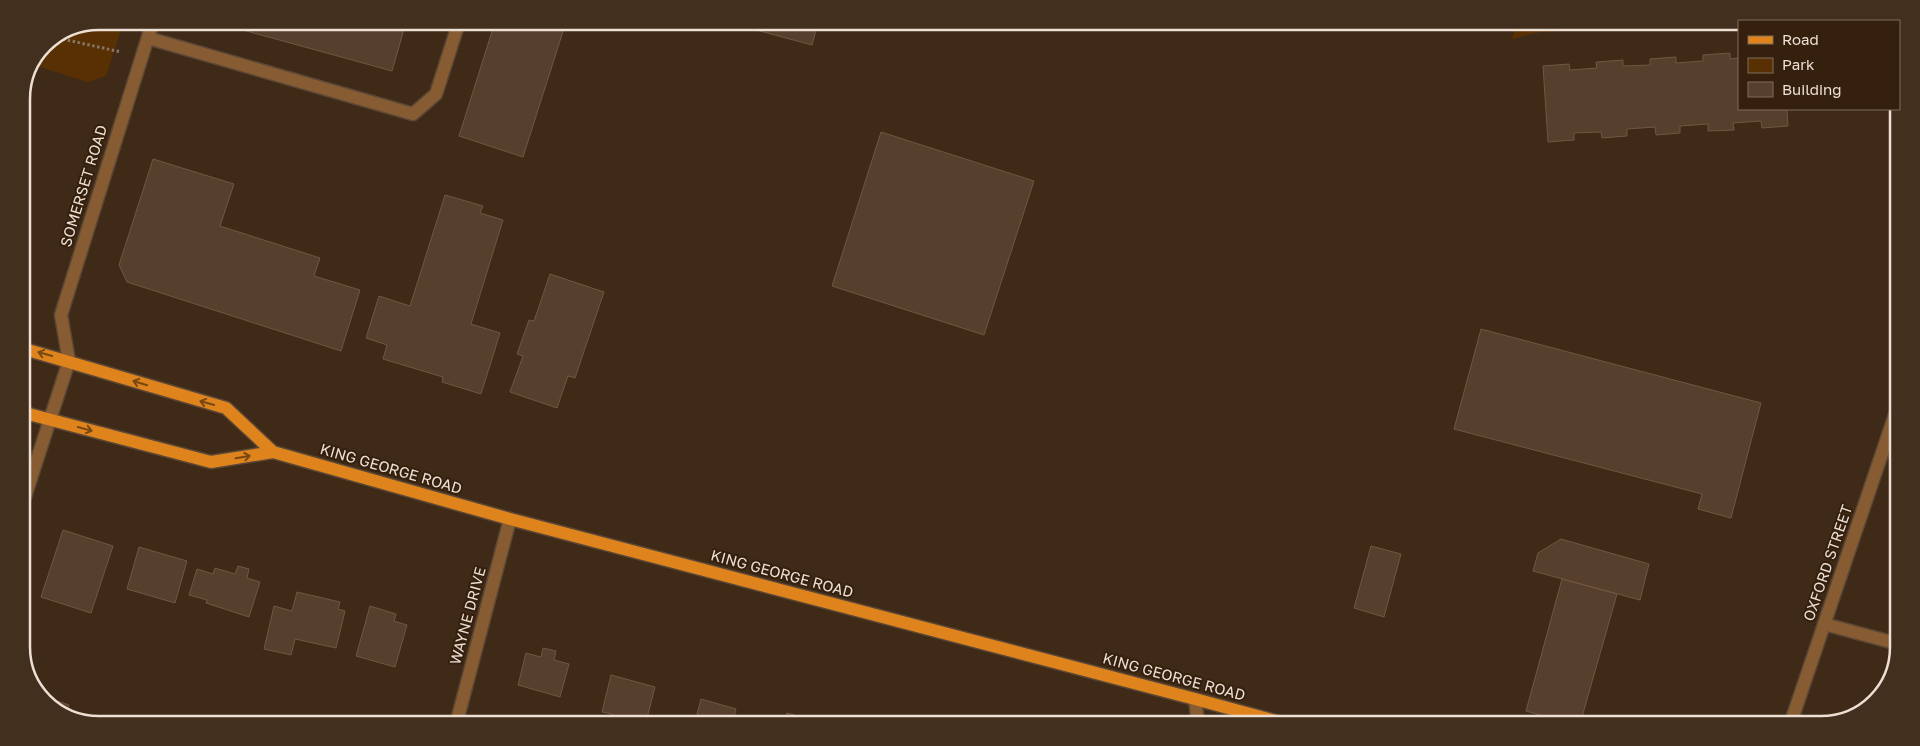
<svg xmlns="http://www.w3.org/2000/svg" width="1920" height="746" font-family="'Golos Text',sans-serif">
	<rect width="100%" height="100%" fill="#3f2a17"/>
	<!-- green -->
	<path fill="#583004" d="M99,21H124L106,76L87,82L34,65L44,44Z
		M1516,25H1688L1541,32L1512,39Z"/>
	<!-- building -->
	<path fill="#563f2c" stroke="#6f5743" d="M222,22H406L392,71L221,24Z
		M495,22H566L523,157L459,136Z
		M730,23H818L812,45Z
		M1730,53V59L1739,58V109H1787L1788,126L1762,128L1761,121L1733,123L1734,130L1708,131V124L1680,126V133L1656,135L1655,127L1627,129V136L1602,138L1601,132L1574,133V140L1548,142L1543,66L1569,64L1570,70L1597,68L1596,62L1623,60V66L1650,65V59L1676,57V63L1703,61V55Z
		M881,132L1034,181L984,335L832,286Z
		M153,159L234,184L220,226L320,258L314,276L360,290L341,351L127,282L119,265Z
		M445,195L483,206L480,213L503,220L471,324L500,333L481,394L442,382L443,377L383,359L387,345L366,338L379,296L410,306Z
		M550,274L604,292L575,378L568,376L557,408L510,392L523,356L517,354L529,320L534,321Z
		M1481,329L1761,403L1731,518L1698,509L1702,494L1454,429Z
		M63,530L113,546L91,613L41,597Z
		M1561,539L1649,564L1640,600L1533,571L1538,553Z
		M1371,546L1401,554L1384,617L1354,608Z
		M139,547L187,561L175,603L127,589Z
		M238,566L249,569L247,578L260,582L249,617L206,603L207,600L189,595L197,569L213,574L215,568L235,574Z
		M1562,579L1617,594L1580,724H1572L1526,711Z
		M297,592L340,602L338,609L345,611L336,648L295,639L291,655L264,649L274,606L292,611Z
		M370,606L396,614L394,621L407,625L395,667L356,656Z
		M543,648L556,651L554,660L569,664L560,697L518,685L526,653L541,657Z
		M611,675L655,687L646,722L633,720L632,722H610L612,714L602,712Z
		M37,694L69,705L66,715L37,695Z
		M701,699L736,709L733,722H695Z
		M787,713L818,722H784Z
		M761,716L783,722H759Z"/>
	<g fill="none" stroke-linecap="round" stroke-linejoin="round">
		<!-- service casing -->
		<g stroke="#5b4735" stroke-width="15">
			<path id="service" d="M148,38L413,114L436,94L459,22
				M1824,624L1895,643"/>
		</g>
		<!-- minor casing -->
		<g stroke="#5b4735" stroke-width="15">
			<path id="minor" d="M21,509L69,361L61,315L153,21
				M1195,699L1198,723
				M457,721L510,519"/>
		</g>
		<!-- tertiary casing -->
		<g stroke="#5b4735" stroke-width="15">
			<path id="tertiary" d="M1790,725L1896,412"/>
		</g>
		<!-- primary casing -->
		<g stroke="#5b4735" stroke-width="15">
			<path id="primary" d="M21,348L226,408L273,452
				M21,412L211,462L273,452L510,519L1195,699L1283,723"/>
		</g>
		<!-- path -->
		<path stroke="#877565" stroke-width="3" stroke-dasharray="2.5 2.5" stroke-linecap="butt" d="M58,38L121,52"/>
		<!-- service -->
		<use href="#service" stroke="#885c33" stroke-width="12"/>
		<!-- minor -->
		<use href="#minor" stroke="#885c33" stroke-width="12"/>
		<!-- tertiary -->
		<use href="#tertiary" stroke="#885c33" stroke-width="12"/>
		<!-- primary -->
		<use href="#primary" stroke="#df841d" stroke-width="12"/>
	</g>
	<!-- one-way arrows -->
	<defs><path id="oneway-shaft" d="M-6 0H5M1.5-3L5.5 0L1.5 3" fill="none" stroke-width="1.6" stroke-linecap="round" stroke-linejoin="round" transform="scale(1.25)"/></defs>
	<g stroke="#784813">
		<use href="#oneway-shaft" transform="translate(45 354) rotate(-164)"/>
		<use href="#oneway-shaft" transform="translate(140 383) rotate(-163)"/>
		<use href="#oneway-shaft" transform="translate(207 403) rotate(-164)"/>
		<use href="#oneway-shaft" transform="translate(85 429) rotate(15)"/>
		<use href="#oneway-shaft" transform="translate(243 457) rotate(-9)"/>
	</g>
	<g text-anchor="middle" stroke-width="4" stroke-linejoin="round" paint-order="stroke">
		<!-- street labels -->
		<g font-size="15" fill="#eddfd4" stroke="#34200d">
			<text transform="translate(84 186) rotate(-73)" y="5">SOMERSET ROAD</text>
			<text transform="translate(391 469) rotate(16)" y="5">KING GEORGE ROAD</text>
			<text transform="translate(1828 563) rotate(-71)" y="5">OXFORD STREET</text>
			<text transform="translate(782 574) rotate(15)" y="5">KING GEORGE ROAD</text>
			<text transform="translate(468 616) rotate(-75)" y="5">WAYNE DRIVE</text>
			<text transform="translate(1174 677) rotate(15)" y="5">KING GEORGE ROAD</text>
		</g>
	</g>
	<!-- crop -->
	<path d="M0 0H1920V746H0ZM99 30H1821A69 69 0 0 1 1890 99V647A69 69 0 0 1 1821 716H99A69 69 0 0 1 30 647V99A69 69 0 0 1 99 30Z" fill="#432f1d" fill-rule="evenodd"/>
	<path fill="none" stroke="#eddfd4" stroke-width="2.5" d="M99 30H1821A69 69 0 0 1 1890 99V647A69 69 0 0 1 1821 716H99A69 69 0 0 1 30 647V99A69 69 0 0 1 99 30Z"/>
	<!-- legend -->
	<rect x="1738" y="20" width="162" height="90" fill="#34200d" stroke="#7e6c5d"/>
	<rect x="1748" y="36" width="25" height="8" fill="#df841d" stroke="#7e6c5d"/>
	<text x="1782" y="45" font-size="15" fill="#eddfd4">Road</text>
	<rect x="1748" y="58" width="25" height="15" fill="#583004" stroke="#7e6c5d"/>
	<text x="1782" y="70" font-size="15" fill="#eddfd4">Park</text>
	<rect x="1748" y="82" width="25" height="15" fill="#563f2c" stroke="#7e6c5d"/>
	<text x="1782" y="95" font-size="15" fill="#eddfd4">Building</text>
</svg>
